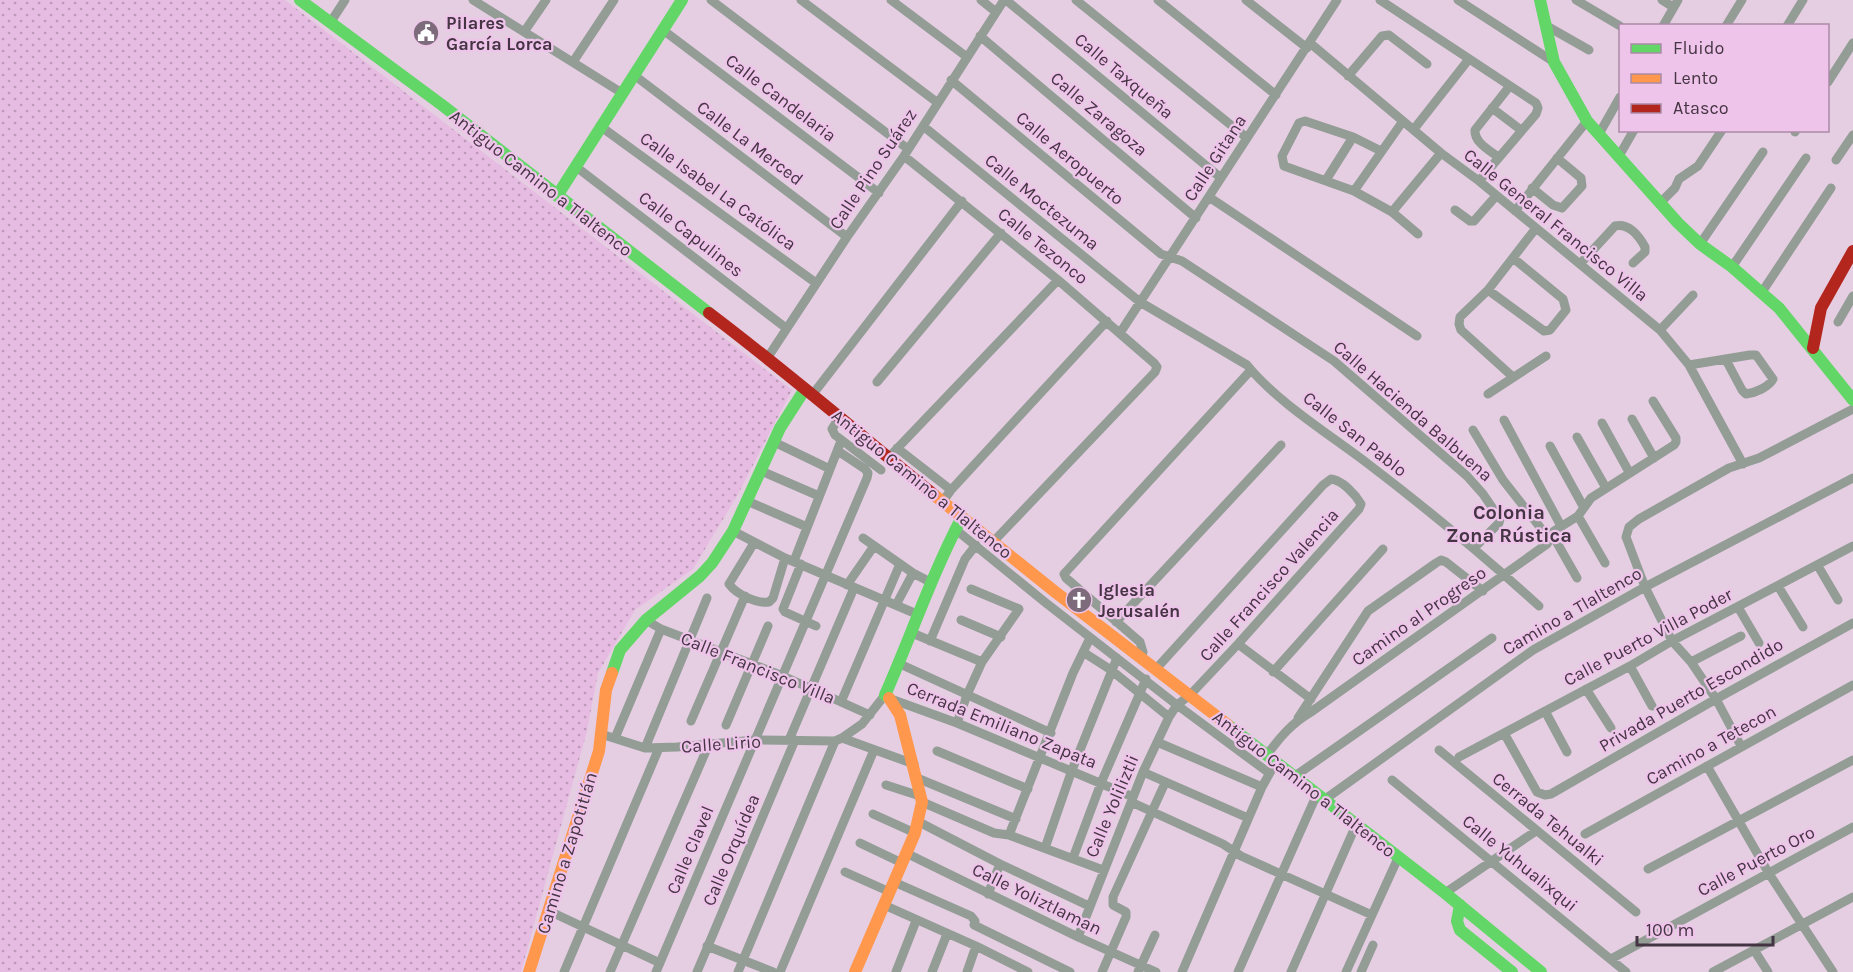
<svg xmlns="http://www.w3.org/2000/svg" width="1853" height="972" font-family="Karla,sans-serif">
	<defs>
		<pattern id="grass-dots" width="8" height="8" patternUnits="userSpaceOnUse" patternTransform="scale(1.5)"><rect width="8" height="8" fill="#e7bce2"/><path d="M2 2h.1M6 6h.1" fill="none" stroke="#bd9ab9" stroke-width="1.8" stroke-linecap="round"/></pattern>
	</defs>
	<rect width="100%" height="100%" fill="#e5cee2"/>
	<!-- grass -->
	<path fill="url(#grass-dots)" d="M0,0H285L792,390L737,496L693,569L635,610L598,673L587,731L521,972H0Z"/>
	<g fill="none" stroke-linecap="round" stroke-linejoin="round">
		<!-- street -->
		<path stroke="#939d96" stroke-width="9" d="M473,0L622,93
			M711,0L908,149
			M801,0L938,103
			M891,0L967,57
			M981,0L996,12
			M1006,0L1221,178
			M1076,0L1247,138
			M1158,0L1276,95
			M1246,0L1307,48
			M1380,0L1536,103L1538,108L1536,114L1479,181
			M1458,0L1554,62
			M1576,0L1620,26
			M1662,0L1673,7
			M330,23L345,0
			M1545,25L1589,50
			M1663,26L1678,0
			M1726,26L1742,0
			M1787,26L1803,0
			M663,30L879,193
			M524,32L546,0
			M980,36L1196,218
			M1310,43L1441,153L1479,181L1660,330L1689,365L1743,464
			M573,62L614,0
			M634,75L847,237
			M1348,76L1382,36L1389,35L1427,64
			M951,80L1161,254L1182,261L1334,361L1467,476L1483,494L1500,519L1499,523L1474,548
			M1828,82L1853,43
			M1492,108L1521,130
			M600,126L816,283
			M923,126L1140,302L1247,365C1277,402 1329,434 1367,463C1426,508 1484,556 1539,606
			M1414,129L1469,59
			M1795,132L1796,130
			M1599,134L1620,97
			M1381,151L1353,137L1305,121L1299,123L1282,156L1284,166L1354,191L1392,212L1418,234
			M904,156L1058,280L1154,363L1157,367L1155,372L993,542
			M1619,156L1634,130
			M1498,157C1489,150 1474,142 1475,130L1509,87
			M1836,160L1853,135
			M575,166L786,328
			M1326,180L1353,137
			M1532,188L1553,205L1562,208L1582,186L1581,178L1557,158
			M1354,191L1403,121
			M1209,197L1417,336
			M1660,203L1675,188L1679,179L1698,166L1722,130
			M1455,210L1470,221H1474L1496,196
			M1515,211L1587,121
			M1392,212L1441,153
			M1700,244L1763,152
			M1580,264L1615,226C1629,223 1639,236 1645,247V252L1633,263
			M1732,267L1806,158
			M1488,290L1544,331L1550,330L1566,310L1563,299L1513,258
			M1762,292L1831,188
			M1838,322L1853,296
			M1660,330L1693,295
			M1120,333L1337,0
			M768,357L847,237L904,156L1004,0
			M1689,365L1750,355H1756L1773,379C1769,387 1755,393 1746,394L1742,390L1726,360
			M1513,377L1461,330L1459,324L1460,317L1488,290L1536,228
			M877,382L1001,233
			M813,394L962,201
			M1488,394L1546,356
			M839,418L832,429L835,435L881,470
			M1632,419L1654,458
			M1504,420L1561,526
			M1602,423L1629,472
			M1473,430L1503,480L1543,531L1556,541L1577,578
			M1577,437L1606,488
			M774,442L830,469
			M1550,446L1583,506
			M897,448L951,490
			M889,457L1058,280
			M761,471L819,496
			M747,501L807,527
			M943,501L951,490L1107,321
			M1578,516L1605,563
			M955,529L1046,603L1177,705L1269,773
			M733,531L785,558L919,615
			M863,538L913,573L932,583
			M754,543L729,584C736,594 757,604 769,602L773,598L785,558
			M794,561L841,441
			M801,564L783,609L785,612L816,626
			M1818,566L1838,600
			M847,585L874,546
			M1778,586L1803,627
			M896,605L913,573
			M1738,607L1759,643
			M646,620L661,629L783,676L870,715
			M961,620L1001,637
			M1116,622L1281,445
			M912,633L982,662
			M930,641L965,559L976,545
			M1238,644L1311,699
			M1083,652L1111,670L1169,717
			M1141,659L1143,652L1140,642L1066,578L1064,574L1251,370
			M1691,662L1741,636
			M900,664L1051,733
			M1630,666L1652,706
			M1273,672L1383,549
			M1586,689L1611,728
			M891,699L957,723L1133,797
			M841,702L900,564
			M1545,711L1567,752
			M1298,718L1368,611L1436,563L1441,560L1446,562L1483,591
			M691,721L745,596
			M957,723L967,695L982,662L1019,609L971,589
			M726,725L768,626
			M1504,733L1537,792L1545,795L1551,794L1716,699L1853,623
			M601,734L645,748L677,747L755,740L835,741L842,738L914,764
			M615,738L661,629
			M842,738L862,724L885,695
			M789,740L854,588
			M1157,742L1262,787
			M1741,746L1716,699L1691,662L1672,641L1645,587L1626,537L1629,527L1639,519L1729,468L1759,458L1853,409
			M645,748L707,598
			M1439,750L1636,912
			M937,751L1028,789
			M1267,755C1280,737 1292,723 1311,712L1547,544L1554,531L1578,516L1591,498L1674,445L1676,442V438L1653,401
			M1459,757L1630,666L1672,641L1853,546
			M1707,766L1768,872L1833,972
			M1143,772L1248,818
			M1295,776L1492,638
			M917,778L1016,819
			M1392,780L1626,972
			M886,785L920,796
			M1324,800L1533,650L1645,587L1853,478
			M922,802L994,833L1009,835L1103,870
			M1131,802L1223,844L1241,856L1372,915
			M873,814L915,833
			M919,822L1000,864L1089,906
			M1585,834L1853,685
			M1009,835L1073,673L1090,638
			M860,843L902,863
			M1045,848L1072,770L1117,658
			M906,853L1078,937L1156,972
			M1073,858L1101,783L1146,679
			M1648,869L1853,760
			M845,872L890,892
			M894,882L971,916L975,921L974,925L1070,972
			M1445,893L1536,831
			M988,894L1000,864
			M884,905L976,946L1028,972
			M549,911L660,963
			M1078,937L1143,772L1169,717L1177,705L1190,695L1238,644L1359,509L1361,504C1355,494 1342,480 1331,479L1323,485L1155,670
			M707,946L773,972
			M1754,950L1768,972
			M1611,959L1853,827
			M564,972L659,748
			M610,972L709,744
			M656,972L867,478L868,473L865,469L838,451
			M697,972L795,740
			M738,972L835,741
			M780,972L874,750
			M896,972L916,921
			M932,972L947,934
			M967,972L976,946
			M1102,972L1126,917V912L1113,905V897L1165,783
			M1138,972L1155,935
			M1182,972L1262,787L1272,769
			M1238,972L1317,794
			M1291,972L1356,825
			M1346,972L1398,858
			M1361,972L1373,945
			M1713,972L1853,897"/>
		<!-- fast -->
		<path stroke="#63d668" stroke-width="12" d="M300,0L442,105L709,313
			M1540,0L1554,62L1587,121L1678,223L1700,244L1732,267L1779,308L1853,400
			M557,196L682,0
			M612,673L620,650L646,620L700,576L712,563L733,531L780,428L805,389
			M889,698L885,695C911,636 932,574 962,517
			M1228,725L1445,893L1541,972
			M1460,905L1457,921L1460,930L1512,972"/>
		<!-- slow -->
		<path stroke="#ff974d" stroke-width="12" d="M933,494L1054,591L1228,725
			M529,972L599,751L606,690L612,673
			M855,972L915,833L922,802L900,715L889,698"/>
		<!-- jam -->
		<path stroke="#b3261e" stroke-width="12" d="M709,313C786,371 859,434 933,494
			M1813,348L1821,308L1853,251"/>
	</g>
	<!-- icons -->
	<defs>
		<g id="civic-disc" transform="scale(1.35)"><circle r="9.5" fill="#7d6a7b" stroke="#efc4ea"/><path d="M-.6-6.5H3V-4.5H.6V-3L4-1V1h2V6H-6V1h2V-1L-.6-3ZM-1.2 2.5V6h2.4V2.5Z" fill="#fff"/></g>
		<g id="church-disc" transform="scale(1.35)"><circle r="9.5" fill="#7d6a7b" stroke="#efc4ea"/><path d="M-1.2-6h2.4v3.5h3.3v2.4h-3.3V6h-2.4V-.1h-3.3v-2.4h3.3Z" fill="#fff"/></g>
	</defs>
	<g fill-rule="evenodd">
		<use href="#civic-disc" x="426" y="33"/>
		<use href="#church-disc" x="1079" y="600"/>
	</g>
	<g text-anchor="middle" stroke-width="4.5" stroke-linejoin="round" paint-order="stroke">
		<!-- poi labels -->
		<g font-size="18" font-weight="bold" fill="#453443" stroke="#efc4ea" text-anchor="start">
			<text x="446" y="29">Pilares<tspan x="446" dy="21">García Lorca</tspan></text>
			<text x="1098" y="596">Iglesia<tspan x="1098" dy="21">Jerusalén</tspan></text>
		</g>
		<!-- street labels -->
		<g font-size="18" fill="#453443" stroke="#efc4ea">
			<text transform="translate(1124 76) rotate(40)" y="6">Calle Taxqueña</text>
			<text transform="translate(781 98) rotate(37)" y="6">Calle Candelaria</text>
			<text transform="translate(1099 114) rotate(40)" y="6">Calle Zaragoza</text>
			<text transform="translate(750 143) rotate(37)" y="6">Calle La Merced</text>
			<text transform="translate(1070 158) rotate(40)" y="6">Calle Aeropuerto</text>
			<text transform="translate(1215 158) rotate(-57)" y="6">Calle Gitana</text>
			<text transform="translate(873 169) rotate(-56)" y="6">Calle Pino Suárez</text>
			<text transform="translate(541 183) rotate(38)" y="6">Antiguo Camino a Tlaltenco</text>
			<text transform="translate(718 191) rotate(36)" y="6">Calle Isabel La Católica</text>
			<text transform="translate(1042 202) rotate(39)" y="6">Calle Moctezuma</text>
			<text transform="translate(1556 225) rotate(39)" y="6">Calle General Francisco Villa</text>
			<text transform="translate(691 234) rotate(38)" y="6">Calle Capulines</text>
			<text transform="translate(1043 246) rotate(39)" y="6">Calle Tezonco</text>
			<text transform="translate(1413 411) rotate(41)" y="6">Calle Hacienda Balbuena</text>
			<text transform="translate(1355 434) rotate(38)" y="6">Calle San Pablo</text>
			<text transform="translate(922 484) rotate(39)" y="6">Antiguo Camino a Tlaltenco</text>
			<text transform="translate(1269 585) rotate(-48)" y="6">Calle Francisco Valencia</text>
			<text transform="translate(1572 611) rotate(-30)" y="6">Camino a Tlaltenco</text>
			<text transform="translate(1419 616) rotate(-35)" y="6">Camino al Progreso</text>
			<text transform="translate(1648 637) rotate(-28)" y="6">Calle Puerto Villa Poder</text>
			<text transform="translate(758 668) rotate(22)" y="6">Calle Francisco Villa</text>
			<text transform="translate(1691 695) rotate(-30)" y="6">Privada Puerto Escondido</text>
			<text transform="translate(1002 725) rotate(22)" y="6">Cerrada Emiliano Zapata</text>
			<text transform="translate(721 744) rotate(-4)" y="6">Calle Lirio</text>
			<text transform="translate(1711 745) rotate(-29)" y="6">Camino a Tetecon</text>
			<text transform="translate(1304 784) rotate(38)" y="6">Antiguo Camino a Tlaltenco</text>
			<text transform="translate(1112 806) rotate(-67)" y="6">Calle Yoliliztli</text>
			<text transform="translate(1548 819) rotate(39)" y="6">Cerrada Tehualki</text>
			<text transform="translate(690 850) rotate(-67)" y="6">Calle Clavel</text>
			<text transform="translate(731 850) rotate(-67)" y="6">Calle Orquídea</text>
			<text transform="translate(567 853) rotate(-73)" y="6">Camino a Zapotitlán</text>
			<text transform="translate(1756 861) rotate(-28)" y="6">Calle Puerto Oro</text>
			<text transform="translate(1520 863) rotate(39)" y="6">Calle Yuhualixqui</text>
			<text transform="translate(1037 899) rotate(26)" y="6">Calle Yoliztlaman</text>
		</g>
		<!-- neighbourhood labels -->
		<g font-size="20" font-weight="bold" fill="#453443" stroke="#efc4ea">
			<text x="1509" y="519">Colonia<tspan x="1509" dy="23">Zona Rústica</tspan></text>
		</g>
	</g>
	<!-- legend -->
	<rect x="1619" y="24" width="210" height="108" fill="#efc4ea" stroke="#ab8aa7" stroke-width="1.5"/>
	<rect x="1631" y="44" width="30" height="9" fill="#63d668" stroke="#ab8aa7" stroke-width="1.5"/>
	<text x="1673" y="54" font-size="18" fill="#453443">Fluido</text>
	<rect x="1631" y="74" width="30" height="9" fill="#ff974d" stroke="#ab8aa7" stroke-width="1.5"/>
	<text x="1673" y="84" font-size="18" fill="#453443">Lento</text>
	<rect x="1631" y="104" width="30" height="9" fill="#b3261e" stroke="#ab8aa7" stroke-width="1.5"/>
	<text x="1673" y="114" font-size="18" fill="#453443">Atasco</text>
	<!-- scale -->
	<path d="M1637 936v9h136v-9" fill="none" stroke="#453443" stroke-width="3"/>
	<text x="1646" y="936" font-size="18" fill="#453443" stroke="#efc4ea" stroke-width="4.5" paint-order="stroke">100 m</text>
</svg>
